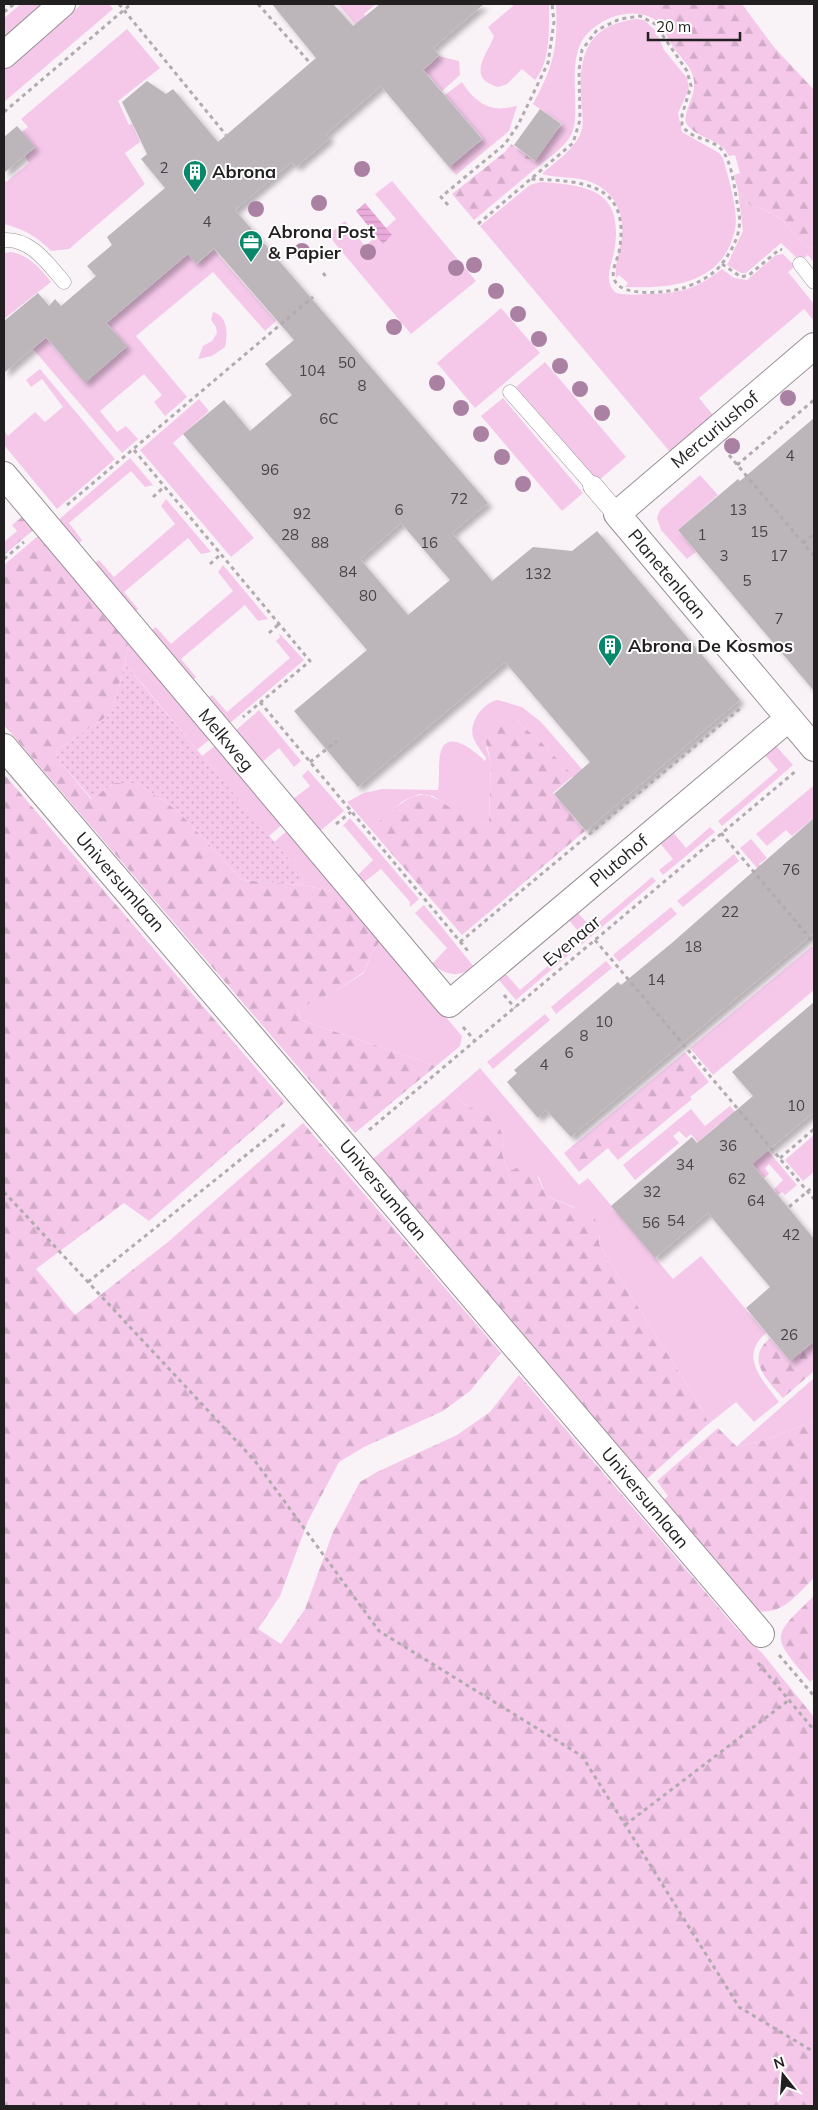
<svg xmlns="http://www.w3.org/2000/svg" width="818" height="2110" font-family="Mulish,sans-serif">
	<defs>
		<pattern id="forest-firs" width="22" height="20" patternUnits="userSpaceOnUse" patternTransform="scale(1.25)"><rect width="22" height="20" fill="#f5c8ea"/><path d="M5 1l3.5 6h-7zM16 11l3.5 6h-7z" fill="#d2abc8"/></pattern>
		<pattern id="park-dots" width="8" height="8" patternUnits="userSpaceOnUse" patternTransform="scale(1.25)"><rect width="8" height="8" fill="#f5c8ea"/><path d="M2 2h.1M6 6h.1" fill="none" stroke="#d2abc8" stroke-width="1.8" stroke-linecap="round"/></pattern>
		<pattern id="water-rules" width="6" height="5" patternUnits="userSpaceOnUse" patternTransform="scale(1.25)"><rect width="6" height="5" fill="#eaabdb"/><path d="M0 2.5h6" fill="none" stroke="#c893bc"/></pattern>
		<filter id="shadow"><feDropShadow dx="4.5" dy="4.5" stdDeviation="2.5" flood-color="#0004"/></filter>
	</defs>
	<rect width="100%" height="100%" fill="#f9f2f7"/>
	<!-- grass -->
	<path fill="#f5c8ea" d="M21,4H45L4,39V18Z
		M82,4H109L113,9L4,102V70Z
		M338,4H376L364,14L366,18L356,25Z
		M512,4H549C549,27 551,62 535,80L522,69L507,84L498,87C464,78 489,52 494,36L488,27L513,6Z
		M556,4H657L653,10L661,25C638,0 587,19 578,50C570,76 580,114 572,133C566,147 548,158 536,168L534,161L562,124L533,104C554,65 558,48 556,4Z
		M636,19L644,20L656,31L664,50L687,78L689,89L678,113L682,132L719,153L723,158C728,177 739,211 735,229C724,284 671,289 625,287L628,283L619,275L616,278C614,264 621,249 622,236C625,203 605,181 573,178C562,177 552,177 542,174C556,161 577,148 582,129C584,118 581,105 581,94C579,51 590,25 636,19Z
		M127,29L160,68L118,101L129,125L132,124L140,142L125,153L145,184L69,249L51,251C37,236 23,229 4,224V179L6,182L29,163L25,156L35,148L22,132L28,127L21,119Z
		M439,56L459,61L460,75L442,91L424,70Z
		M462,82C471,97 486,111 505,108C510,108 513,106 517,106L509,131L456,175L449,167L483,139L445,95Z
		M392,181L476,281L411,334L328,235L345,221L365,246L377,236L383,243L392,235L386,228L396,219L375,194Z
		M540,182C590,185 625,191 614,252C611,267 603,281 616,293C625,295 637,295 647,294C679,294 697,289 722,269L734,278L747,280L776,255L783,254L795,266L788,272L814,304V321L804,309L699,398L713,415L670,452L480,226L530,185Z
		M738,191L751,206L763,209L781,219L804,245L814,248V263L808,255L800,261L781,243L746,273H741L727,265L743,231Z
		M214,250L276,321L265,331L213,272L136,336L187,397L165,416L154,402L162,395L144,374L100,411L117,432L126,426L138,439L122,453L33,349L46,338L85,382L127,347L107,323L188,254L197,264Z
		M11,252C30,256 39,267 51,282L4,319V253Z
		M501,308L540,353L475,408L437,363Z
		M213,312C228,316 228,334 225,347L212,356L198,359L203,346L212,341L217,333L216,327L211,320Z
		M545,362L626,457L597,482L516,387Z
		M40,369L115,459L57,509L4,445V431L8,436L35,412L45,422L63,407L42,379L31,387L26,380Z
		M503,398L583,493L562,511L481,416Z
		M199,399L209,411L173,443L254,538L231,557L140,450Z
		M130,458L153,485L145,487L131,471L69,523L82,540L79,544L56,522Z
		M700,475L718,495L678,530L696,552L687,559L661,530L657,518L660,510Z
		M166,499L211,552L201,554L188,538L124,592L138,609L136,613L94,563L99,560L114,577L175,524L161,506Z
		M223,565L268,619L258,621L245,605L181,659L196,677L192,681L151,630L156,627L171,644L233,591L218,572Z
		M279,633L304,660L229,724L207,698L212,695L227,712L290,658L276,641L280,637Z
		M128,643L210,739L197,750L202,756L215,746L282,825L269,836L144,686L125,664Z
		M498,700L522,707L541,722L614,806L605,813L541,742L518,722L486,747L491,763L489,823L474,825L433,796L419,794L403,801L374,827L373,832L347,802L364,793L382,789L438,790C440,779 438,766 440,755C445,726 475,751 485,761L486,758C482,752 476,745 473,737C469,721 484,702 498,700Z
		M259,710L301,761L294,767L279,748L262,762L235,731Z
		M776,746L793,765L722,826L718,821L778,770L763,753Z
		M308,770L344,811L320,831L293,799L310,786L302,776Z
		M813,786L814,818L792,836L786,830L767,846L756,834Z
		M350,818L419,899L410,907V902L381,869L363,883L357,876L373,860L344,826L341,828Z
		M710,827L715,832L663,875L659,870L673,859L659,842L672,831L686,848Z
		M287,831L338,892L301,885L303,876L274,842Z
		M751,839L767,858L759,864L814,930V935L740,848Z
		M734,854L739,861L683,907L677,901Z
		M652,877L656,881L581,945L577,941L582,936L568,919L577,912L592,928Z
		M424,905L474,967C460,978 445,975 432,964L447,948L415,913Z
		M671,907L677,914L619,962L613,955Z
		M380,941L462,1036L460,1046L436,1066L301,1020L298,1008L337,990L364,973L371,954Z
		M812,946L814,949V990L713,1075L690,1048Z
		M570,947L573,951L516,1000L498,979L505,973L520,990Z
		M606,961L612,968L556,1014L551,1007Z
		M545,1014L550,1020L493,1069L487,1062Z
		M480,1068L579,1185L588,1178L673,1279L701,1256L766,1333C738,1357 763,1380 779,1402L754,1422L736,1402L706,1426L707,1420L703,1411L599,1244L600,1234L574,1207L546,1196L539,1177L507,1169L502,1153L503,1136L482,1113L464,1104L455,1096H448Z
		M730,1106L797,1185L785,1195L782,1192L778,1195L774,1189L783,1180L769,1164L765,1168L769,1174L764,1178L719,1124L698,1142L691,1134L686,1138L679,1131L673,1136L679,1143L635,1180L623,1165L691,1109L705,1126Z
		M814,1135V1172L803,1181L785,1160Z
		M814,1378V1421L762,1441L736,1447Z"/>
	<!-- forest -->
	<path fill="url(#forest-firs)" d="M657,4H742L773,46L814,90V248L804,245L781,219L763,209L751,206L738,191L734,175L740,173L735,155L729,156C720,137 697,140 686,123C683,110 696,97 694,81C693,67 679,57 672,45C665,34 659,22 653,10Z
		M511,144L534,161L536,168L474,220L452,194L505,152Z
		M22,517L33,530L4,555V542L17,531L12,525Z
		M38,536L128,643L125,664L111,714L58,749L56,757L91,799L114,783H137L178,811L242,880L301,885L338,892L380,941L371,954L364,972L337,990L298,1009L301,1020L436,1066L355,1133L4,725V565Z
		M493,719L518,722L541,742L573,776L553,793L585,831L462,935L373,832V827C424,782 421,788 474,824L489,823L491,763L484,732Z
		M4,774L285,1102L149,1221L124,1203L36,1269L75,1315L168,1242L303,1123L501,1353L470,1391L443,1411L364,1447L339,1462L308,1521L280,1596L258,1629L281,1644L305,1609L333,1532L360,1482L377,1472L457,1435L490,1412L519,1375L737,1629L762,1653L814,1717V2106H4Z
		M685,1052L709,1082L690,1097L692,1099L618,1160L608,1148L579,1172L564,1153Z
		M448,1096H455L464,1104L495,1119L503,1136L502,1153L507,1169L513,1170L525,1163L533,1166L546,1196L594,1216L600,1234L599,1244L703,1411L707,1420L706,1426L640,1485L368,1163Z
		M770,1338L790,1361L814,1342V1371L783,1398C766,1379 745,1359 770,1338Z
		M814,1421V1578C793,1598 780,1619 748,1609L658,1505L668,1496L657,1481L718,1428L737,1447L762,1441Z
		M814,1596V1678L810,1682C771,1635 770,1638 814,1596Z"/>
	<!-- park -->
	<path fill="url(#park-dots)" d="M125,664L303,876L301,885L242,880L178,811L137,783H114L92,799L56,757L58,749L111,714Z"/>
	<!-- water -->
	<path fill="url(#water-rules)" d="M365,203L392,235L383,244L356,211Z"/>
	<!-- building -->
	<path fill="#bcb5ba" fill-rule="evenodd" filter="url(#shadow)" d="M272,4H333L353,26L380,4H484L433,48L439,55L423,70L482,139L449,167L381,86L326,134L330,138L296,167L292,162L235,210L488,503L452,533L492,581L533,547L572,551L597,531L740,700L586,831L554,794L590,762L505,662L358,787L294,711L367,650L183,434L224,400L250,431L292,395L265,364L294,340L214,248L196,264L188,254L106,323L127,346L85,383L46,337L4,373V321L38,293L49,306L55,299L61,306L96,276L87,266L112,245L107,237L165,188L141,159L147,154L122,102L147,81L166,94L173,89L218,142L316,58ZM401,523L450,580L408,615L360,559Z
		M540,109L561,124L535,161L514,145Z
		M17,126L35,147L4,173V137Z
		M814,418V691L678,530L738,479L740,481Z
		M814,818V933L571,1137L546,1110L538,1118L507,1082L517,1073L514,1070L618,982L621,985L673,942Z
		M814,1002V1112L752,1164L814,1239V1341L790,1361L746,1308L770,1287L708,1213L655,1258L611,1206L692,1137L697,1143L753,1096L732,1072Z"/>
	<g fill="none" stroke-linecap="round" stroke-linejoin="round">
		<!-- service casing -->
		<g stroke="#989196" stroke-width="15">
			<path id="service" d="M4,240C31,238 48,264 64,282
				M800,264L814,282
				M510,392L593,486"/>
		</g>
		<!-- pedestrian casing -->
		<g stroke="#989196" stroke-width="21">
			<path id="pedestrian" d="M593,486L617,514"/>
		</g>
		<!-- minor casing -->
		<g stroke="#989196" stroke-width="28">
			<path id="minor" d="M4,55L62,4
				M814,346L617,514L814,748
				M4,475L449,1004L789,718
				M4,747L761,1634"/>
		</g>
		<!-- path -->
		<path stroke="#b1abaf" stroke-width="3" stroke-dasharray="4 4" stroke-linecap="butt" d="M119,4L226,135
			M258,4L310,63
			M4,12L14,4
			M4,112L131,4
			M448,205L441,197L505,144L518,125L548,63L554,22L552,4
			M478,224L573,143L580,120L579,70L582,50L597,30L620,19L640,16L655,24L687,71L691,86L682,115V125C691,140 708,137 720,148C733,160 735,195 739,213C742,233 733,249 721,265C712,276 696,284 683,288C668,293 622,297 615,281C610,272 617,261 619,252C632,182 582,181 530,179
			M722,264L741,277L749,275L780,249L782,250
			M323,273L328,279
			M134,450L310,661L243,717
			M729,455L814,556
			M737,465L814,400
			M153,497L164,487
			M67,505L313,297
			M803,543L814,534
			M4,559L24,542
			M210,564L221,554
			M269,633L279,624
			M260,702L468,951
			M310,762L337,741
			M336,824L351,812
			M721,833L814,943
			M595,940L814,1199
			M460,942L742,707
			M504,995L515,1008
			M463,1027L475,1041
			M369,1130L797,770
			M780,1158L814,1129
			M4,1192L255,1461L379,1631L582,1756L739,2007L814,2052
			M789,1207L814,1186
			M88,1282L286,1123
			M779,1655L814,1696
			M758,1663L814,1730
			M625,1825L789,1700"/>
		<!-- service -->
		<use href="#service" stroke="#fff" stroke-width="14"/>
		<!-- pedestrian -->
		<use href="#pedestrian" stroke="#fff" stroke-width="20"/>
		<!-- minor -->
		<use href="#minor" stroke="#fff" stroke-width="26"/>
	</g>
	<!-- trees -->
	<g fill="#ab81a3">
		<circle cx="362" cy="169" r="8"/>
		<circle cx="319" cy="203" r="8"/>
		<circle cx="256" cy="209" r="8"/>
		<circle cx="302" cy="251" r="8"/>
		<circle cx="368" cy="252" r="8"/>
		<circle cx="474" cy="265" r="8"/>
		<circle cx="456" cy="268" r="8"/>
		<circle cx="496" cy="291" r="8"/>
		<circle cx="518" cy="314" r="8"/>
		<circle cx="394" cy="327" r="8"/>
		<circle cx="539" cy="339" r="8"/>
		<circle cx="560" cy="366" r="8"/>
		<circle cx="437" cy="383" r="8"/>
		<circle cx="580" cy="389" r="8"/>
		<circle cx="788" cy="398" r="8"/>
		<circle cx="461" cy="408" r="8"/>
		<circle cx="602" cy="413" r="8"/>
		<circle cx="481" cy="434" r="8"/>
		<circle cx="732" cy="446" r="8"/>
		<circle cx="502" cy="457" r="8"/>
		<circle cx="523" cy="484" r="8"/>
	</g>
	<!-- icons -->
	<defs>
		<g id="building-pin" transform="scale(1.25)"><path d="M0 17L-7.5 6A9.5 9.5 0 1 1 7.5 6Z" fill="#08886b" stroke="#fff"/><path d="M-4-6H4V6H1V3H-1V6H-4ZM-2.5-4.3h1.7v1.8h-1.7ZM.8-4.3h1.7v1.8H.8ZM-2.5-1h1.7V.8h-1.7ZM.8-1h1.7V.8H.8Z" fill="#fff"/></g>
		<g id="office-pin" transform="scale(1.25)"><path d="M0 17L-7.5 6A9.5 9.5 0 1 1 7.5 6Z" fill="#08886b" stroke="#fff"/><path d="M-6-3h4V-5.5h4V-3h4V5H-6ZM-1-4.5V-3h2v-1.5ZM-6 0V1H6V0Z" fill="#fff"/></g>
	</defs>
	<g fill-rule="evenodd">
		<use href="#building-pin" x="195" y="172"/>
		<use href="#office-pin" x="251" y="242"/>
		<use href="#building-pin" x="610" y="646"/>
	</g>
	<g text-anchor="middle" stroke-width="4" stroke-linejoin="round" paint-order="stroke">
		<!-- number labels -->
		<g font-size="15" fill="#484447">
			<text x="164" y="173">2</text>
			<text x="207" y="227">4</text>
			<text x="347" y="368">50</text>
			<text x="312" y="376">104</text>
			<text x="362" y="391">8</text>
			<text x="329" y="424">6C</text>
			<text x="790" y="461">4</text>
			<text x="270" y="475">96</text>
			<text x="459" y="504">72</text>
			<text x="399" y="515">6</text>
			<text x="738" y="515">13</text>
			<text x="302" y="519">92</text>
			<text x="759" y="537">15</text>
			<text x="290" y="540">28</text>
			<text x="702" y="540">1</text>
			<text x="320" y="548">88</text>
			<text x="429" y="548">16</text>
			<text x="724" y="561">3</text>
			<text x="779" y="561">17</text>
			<text x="348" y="577">84</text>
			<text x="538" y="579">132</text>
			<text x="747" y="586">5</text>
			<text x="368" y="601">80</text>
			<text x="779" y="624">7</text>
			<text x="791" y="875">76</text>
			<text x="730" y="917">22</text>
			<text x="693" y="952">18</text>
			<text x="656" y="985">14</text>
			<text x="604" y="1027">10</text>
			<text x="584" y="1041">8</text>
			<text x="569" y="1058">6</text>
			<text x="544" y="1070">4</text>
			<text x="796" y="1111">10</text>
			<text x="728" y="1151">36</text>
			<text x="685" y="1170">34</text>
			<text x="737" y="1184">62</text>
			<text x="652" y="1197">32</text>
			<text x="756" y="1206">64</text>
			<text x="676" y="1226">54</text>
			<text x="651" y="1228">56</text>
			<text x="791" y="1240">42</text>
			<text x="789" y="1340">26</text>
		</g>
		<!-- poi labels -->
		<g font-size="18" font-weight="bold" fill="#221f21" stroke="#fff" text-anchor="start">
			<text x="212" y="178">Abrona</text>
			<text x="268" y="238">Abrona Post<tspan x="268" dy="21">&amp; Papier</tspan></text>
			<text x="628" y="652">Abrona De Kosmos</text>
		</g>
		<!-- street labels -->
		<g font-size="18" fill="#221f21" stroke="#fff">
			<text transform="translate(715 430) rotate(-40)" y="6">Mercuriushof</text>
			<text transform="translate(667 574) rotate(50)" y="6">Planetenlaan</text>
			<text transform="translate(226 740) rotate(50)" y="6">Melkweg</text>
			<text transform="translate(619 861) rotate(-40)" y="6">Plutohof</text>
			<text transform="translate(120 882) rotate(49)" y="6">Universumlaan</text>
			<text transform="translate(572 941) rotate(-40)" y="6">Evenaar</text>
			<text transform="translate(383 1190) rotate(50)" y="6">Universumlaan</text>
			<text transform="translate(645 1498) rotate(50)" y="6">Universumlaan</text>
		</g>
	</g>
	<!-- border -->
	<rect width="818" height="2110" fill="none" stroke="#221f21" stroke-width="10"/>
	<!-- north arrow -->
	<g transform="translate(783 2075) rotate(343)" stroke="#ffffff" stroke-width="4" paint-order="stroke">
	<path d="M0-4L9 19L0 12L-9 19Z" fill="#221f21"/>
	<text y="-8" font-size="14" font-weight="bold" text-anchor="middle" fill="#221f21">N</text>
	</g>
	<!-- scale -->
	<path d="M648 32v8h92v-8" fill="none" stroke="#221f21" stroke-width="2.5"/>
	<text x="656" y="32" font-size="15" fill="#221f21" stroke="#ffffff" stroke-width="4" paint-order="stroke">20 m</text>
</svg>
